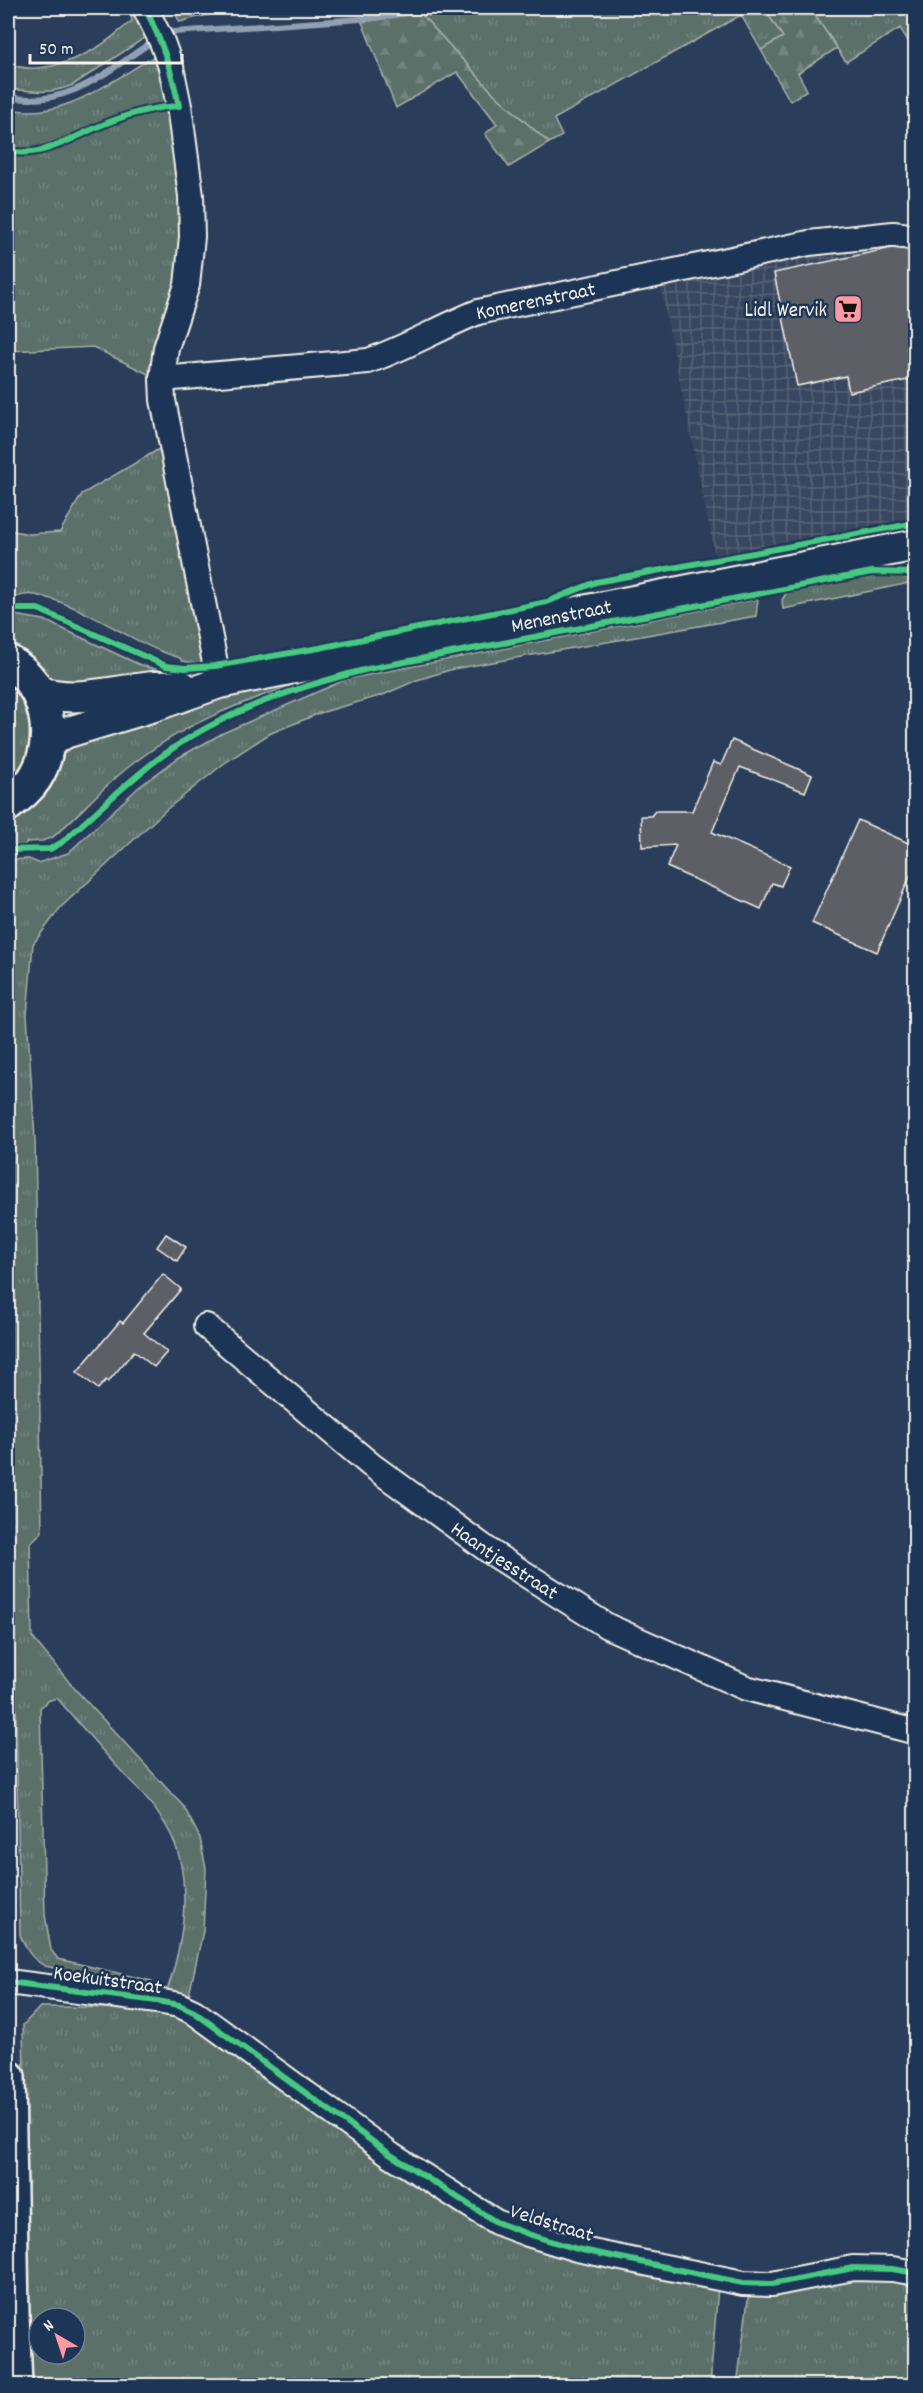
<svg xmlns="http://www.w3.org/2000/svg" width="923" height="2393" font-family="Dekko,sans-serif">
	<defs>
		<pattern id="industrial-grid" width="8" height="8" patternUnits="userSpaceOnUse" patternTransform="scale(1.5)"><rect width="8" height="8" fill="#39475e"/><path d="M0 4h8M4 0v8" fill="none" stroke="#566275"/></pattern>
		<pattern id="grass-tufts" width="24" height="20" patternUnits="userSpaceOnUse" patternTransform="scale(1.5)"><rect width="24" height="20" fill="#5b6f6b"/><path d="M3 7l-1-3M5 7V3M7 7l1-3M15 17l-1-3M17 17v-4M19 17l1-3" fill="none" stroke="#738480"/></pattern>
		<pattern id="forest-firs" width="22" height="20" patternUnits="userSpaceOnUse" patternTransform="scale(1.5)"><rect width="22" height="20" fill="#5b6f6b"/><path d="M5 1l3.5 6h-7zM16 11l3.5 6h-7z" fill="#738480"/></pattern>
	</defs>
	<rect width="100%" height="100%" fill="#2a3d5a"/>
	<filter id="ink" filterUnits="userSpaceOnUse"><feTurbulence type="fractalNoise" baseFrequency=".0167" numOctaves="2"/><feDisplacementMap in="SourceGraphic" scale="12" xChannelSelector="R" yChannelSelector="G"/><feConvolveMatrix kernelMatrix="1 2 1 2 8 2 1 2 1" color-interpolation-filters="sRGB"/></filter>
	<g filter="url(#ink)">
		<!-- industrial -->
		<path fill="url(#industrial-grid)" d="M915,242V517L715,555L660,285L754,261Z"/>
		<!-- grass -->
		<path fill="url(#grass-tufts)" stroke="#a8b0aa" stroke-width="1.5" fill-rule="evenodd" d="M129,8H138L152,33L73,85C48,95 33,91 8,89V63C35,76 73,62 98,47C110,40 121,29 132,21Z
			M172,8H318C273,9 224,8 180,22Z
			M450,8H764L783,37L761,50L741,15L554,119L562,136L549,143L494,94L420,13Z
			M810,8H915V52L900,28L846,62Z
			M155,56L172,118L186,219L180,275L150,375L93,347L8,351V108C60,123 111,81 155,56Z
			M161,448L205,660L202,664L182,661L180,658C131,644 85,604 35,595C25,593 17,597 8,600V530L29,534L60,532L82,494Z
			M872,575L915,576V582L783,609L782,600L788,590Z
			M758,599L756,616L453,669L417,680L383,695L320,713L269,734L226,762L167,809L61,907L33,944L27,1015L35,1139L42,1532L30,1543L32,1637L75,1689L184,1807L200,1838L206,1869L203,1931L188,2000L167,1991C181,1949 190,1900 179,1856C169,1817 137,1789 111,1760C93,1740 75,1719 57,1698L47,1701L40,1708L45,1915L51,1950L58,1959L152,1981V1990L45,1966C31,1959 26,1949 20,1935L8,1278V860L29,859L38,863L68,853L139,787L178,758L223,733L347,679Z
			M8,614L44,620L138,664L165,672L178,673L53,684L8,647Z
			M309,676L310,679C244,702 191,719 135,762C105,784 81,813 53,837L42,841L27,842L24,845L8,846V817L60,751L111,727Z
			M8,679L24,696L34,728L28,762L8,787Z
			M40,2007C89,2007 144,2006 191,2020L470,2215L718,2287L710,2385H30L23,2025ZM39,2318H75V2354H39Z
			M826,2279L915,2281V2385L737,2386L749,2291Z"/>
		<!-- forest -->
		<path fill="url(#forest-firs)" stroke="#a8b0aa" stroke-width="1.5" d="M764,8H810L837,48L798,73L807,90L790,101L761,50L783,37Z
			M420,13L494,94L549,143L509,167L485,134L497,124L457,72L396,108L362,22Z"/>
		<g fill="none" stroke-linecap="round" stroke-linejoin="round">
			<!-- stream -->
			<path stroke="#91a1b3" stroke-width="6" d="M174,32L375,18L435,8
				M8,97C65,108 103,75 147,45"/>
		</g>
		<!-- building -->
		<path fill="#5c5f66" stroke="#f4f1e8" stroke-width="1.5" d="M892,248L915,251V346L907,348L913,379L849,392L846,376L797,386L774,273Z
			M732,740L812,775L805,792L740,767L712,832L790,866L781,886L772,883L761,909L667,867L676,845L642,847L641,816H651L655,811H692L713,762L721,765Z
			M858,820L915,846V865L877,952L812,923Z
			M166,1234L186,1247L177,1261L157,1247Z
			M163,1274L181,1289L144,1333L167,1352L154,1367L134,1351L108,1382L106,1380L98,1389L77,1372L120,1321L123,1323Z"/>
		<g fill="none" stroke-linecap="round" stroke-linejoin="round">
			<!-- minor casing -->
			<g stroke="#f4f1e8" stroke-width="28">
				<g id="minor">
					<path d="M145,8L162,42L171,67L179,106L191,196L192,237L187,285L166,348L162,379L163,400L219,683"/>
					<path id="s1" d="M162,379L368,361C406,348 441,327 478,312L809,243L893,234L916,237"/>
					<path id="s2" d="M206,1326L371,1465L492,1553L607,1626L746,1688L916,1732"/>
					<path d="M8,1982L157,2001L179,2005L194,2012L391,2155L496,2222L528,2234L577,2249L743,2283L772,2284L853,2268L892,2269L916,2273"/>
				</g>
			</g>
			<!-- tertiary casing -->
			<g stroke="#f4f1e8" stroke-width="34">
				<g id="tertiary">
					<path d="M37,691C74,703 107,692 145,688C157,686 170,687 183,687"/>
					<path id="s3" d="M47,744L65,733L151,707L219,683L916,545"/>
				</g>
			</g>
			<!-- primary casing -->
			<g stroke="#f4f1e8" stroke-width="38">
				<path id="primary" d="M8,662C48,684 59,740 35,778C28,789 18,796 8,804
					M8,2077L12,2315L15,2386"/>
			</g>
			<!-- minor -->
			<use href="#minor" stroke="#1d3557" stroke-width="24"/>
			<!-- tertiary -->
			<use href="#tertiary" stroke="#1d3557" stroke-width="30"/>
			<!-- primary -->
			<use href="#primary" stroke="#1d3557" stroke-width="33"/>
			<!-- cycleway casing -->
			<g stroke="#1d3557" stroke-width="10">
				<path id="cycleway" d="M8,151C46,159 78,133 112,121C134,112 156,107 179,106C171,69 162,41 145,8
					M8,609H38L166,666L185,668L215,666L319,648L547,602L596,582L916,523
					M8,850L50,849L61,843C95,814 126,782 162,756C221,712 297,687 368,669L872,572L916,573
					M8,1982L157,2001L179,2005L194,2012L391,2155L496,2222L528,2234L577,2249L743,2283L772,2284L853,2268L892,2269L916,2273"/>
			</g>
			<!-- cycleway -->
			<use href="#cycleway" stroke="#46c982" stroke-width="6"/>
		</g>
	</g>
	<!-- icons -->
	<defs>
		<g id="supermarket-square" transform="scale(1.5)"><rect x="-9" y="-9" width="18" height="18" rx="4" fill="#ff9aa2" stroke="#1d3557"/><path d="M-6-5.5h2.5l.6 2H6L4.5 2H-2.5L-4.4-4H-6ZM-1.5 3.2a1.3 1.3 0 1 0 .1 0ZM3 3.2a1.3 1.3 0 1 0 .1 0Z" fill="#111"/></g>
	</defs>
	<g fill-rule="evenodd">
		<use href="#supermarket-square" x="848" y="309"/>
	</g>
	<g text-anchor="middle" stroke-width="5" stroke-linejoin="round" paint-order="stroke">
		<!-- street labels -->
		<g font-size="21" fill="#f4f1e8" stroke="#1d3557">
			<text dy="7" stroke="none"><textPath href="#s1" startOffset="386">Komerenstraat</textPath></text>
			<text dy="7" stroke="none"><textPath href="#s3" startOffset="532">Menenstraat</textPath></text>
			<text dy="7" stroke="none"><textPath href="#s2" startOffset="380">Haantjesstraat</textPath></text>
			<text transform="translate(108 1979) rotate(8)" y="7">Koekuitstraat</text>
			<text transform="translate(552 2222) rotate(17)" y="7">Veldstraat</text>
		</g>
		<!-- poi labels -->
		<g font-size="21" fill="#f4f1e8" stroke="#1d3557" text-anchor="end">
			<text x="827" y="316">Lidl Wervik</text>
		</g>
	</g>
	<!-- margin -->
	<rect width="923" height="2393" fill="none" stroke="#1d3557" stroke-width="30"/>
	<rect x="15" y="15" width="893" height="2363" fill="none" stroke="#f4f1e8" stroke-width="2" filter="url(#ink)"/>
	<!-- north arrow -->
	<g transform="translate(57 2336) rotate(321)"><circle r="28" fill="#1d3557" stroke="#738091" stroke-width="1.5"/>
	<path d="M0-4.5L10 22L0 15L-10 22Z" fill="#ff9aa2"/>
	<text y="-9" font-size="16" font-weight="bold" text-anchor="middle" fill="#f4f1e8">N</text>
	</g>
	<!-- scale -->
	<path d="M30 54v9h152v-9" fill="none" stroke="#f4f1e8" stroke-width="3"/>
	<text x="39" y="54" font-size="18" fill="#f4f1e8" stroke="#1d3557" stroke-width="4.5" paint-order="stroke">50 m</text>
</svg>
